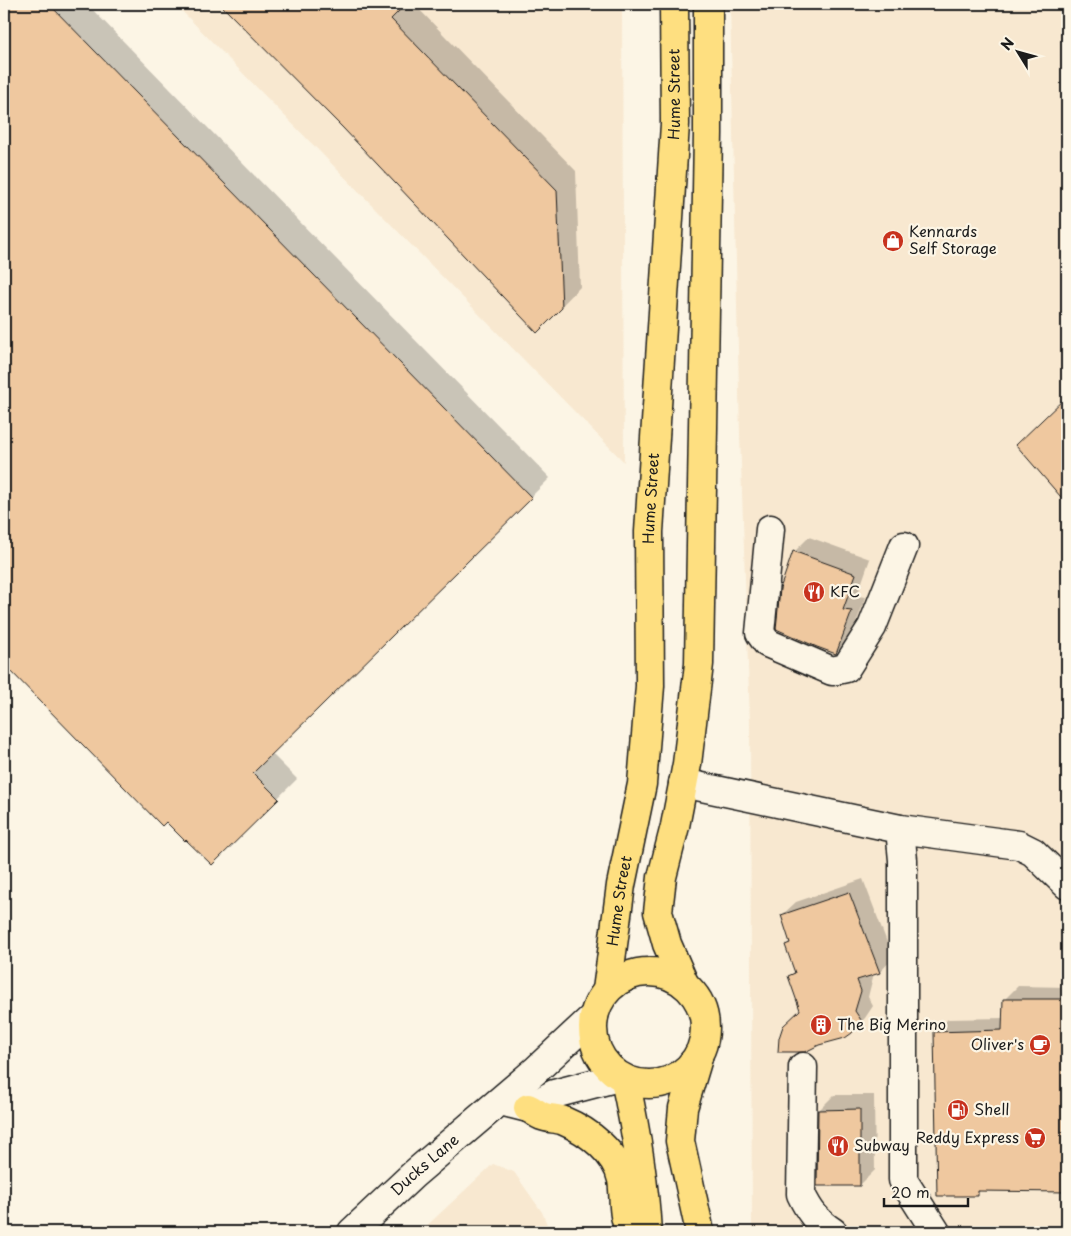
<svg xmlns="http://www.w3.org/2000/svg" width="1071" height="1236" font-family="'Playpen Sans',sans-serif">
	<rect width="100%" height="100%" fill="#fcf5e5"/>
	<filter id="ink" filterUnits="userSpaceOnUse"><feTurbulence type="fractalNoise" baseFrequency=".02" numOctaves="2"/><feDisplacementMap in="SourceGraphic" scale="10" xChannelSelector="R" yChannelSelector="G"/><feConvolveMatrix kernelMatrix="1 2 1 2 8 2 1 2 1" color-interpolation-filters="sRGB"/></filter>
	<g filter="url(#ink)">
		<!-- built -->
		<path fill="#f8e8d0" d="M175,4H622L624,462Z
			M730,4H1067V1232H752L750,722L740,435Z
			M493,1164L514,1172L542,1212L550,1232H420Z"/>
		<!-- shadow -->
		<path fill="#0003" d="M4,4H87L550,478L272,754L297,779L212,863L166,821L162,825L4,662Z
			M221,4H414L576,171L580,287L537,331L344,127Z
			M1067,397V499L1066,500L1037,426Z
			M809,537L870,559L857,596L866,597L850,638L836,653L794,552Z
			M863,879L893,958L880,972L872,974L873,977L868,997L873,1006L865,1018L851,1032L818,1044L802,1010L789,977L796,970L786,945L791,940L782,915L796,902Z
			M1018,986L1067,987V1191L982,1189L977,1194L935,1032L948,1019L1004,1018L1005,999Z
			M834,1095H874L875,1170L860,1185L819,1110Z"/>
		<!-- building -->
		<path fill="#efc89f" stroke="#1c1c1c" d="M4,4H49L532,498L253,773L279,799L212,865L186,840L185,841L166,822L162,826L4,664Z
			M220,4H406L391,19L557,190L562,308L537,333L343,128Z
			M1067,396V504L1016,445Z
			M793,551L856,574L843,610L852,611L836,654L817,647L776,629L780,589Z
			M849,892L880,973L857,980L861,991L855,1011L861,1020L852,1033L845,1038L819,1045L805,1052H778L779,1038L783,1026L800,1010L788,976L795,973L785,945L790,943L781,915Z
			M1003,999H1067V1192L978,1191V1196H937L934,1032L1002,1030Z
			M860,1109V1186H817L818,1110Z"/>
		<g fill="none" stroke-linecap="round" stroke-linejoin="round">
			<!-- minor casing -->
			<g stroke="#1c1c1c" stroke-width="31">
				<g id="minor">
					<path d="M770,529L760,633L767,643L832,671L846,668L872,627L904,546"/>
					<path d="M683,783L900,829L903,860V1180L936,1232"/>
					<path d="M900,829L1019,845L1033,852L1067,885"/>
					<path d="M803,1067L801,1194C809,1211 817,1222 833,1232"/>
					<path d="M508,1103L528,1108L554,1094L619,1077"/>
					<path id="s1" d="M352,1232L414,1174L535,1071L594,1016"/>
				</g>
			</g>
			<!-- major casing -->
			<g stroke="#1c1c1c" stroke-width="31">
				<g id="major">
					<circle cx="649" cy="1028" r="56"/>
					<path d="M684,983L667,944L658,912L662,877L675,826L687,764L699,664L708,133V4"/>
					<path id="s2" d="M607,990L621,885L642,784L650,686L649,532L675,124L674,4"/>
					<path d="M698,1058L683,1108L680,1141L700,1232"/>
					<path d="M625,1080C636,1130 644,1180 647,1232"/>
					<path d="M528,1108C533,1110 537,1114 542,1116C549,1119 557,1118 564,1121C588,1131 617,1153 622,1180C625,1197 621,1219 632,1232"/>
				</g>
			</g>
			<!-- minor -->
			<use href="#minor" stroke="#fcf5e5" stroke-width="28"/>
			<!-- major -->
			<use href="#major" stroke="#fedf80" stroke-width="28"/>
		</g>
	</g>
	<!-- icons -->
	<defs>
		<g id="shop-disc" transform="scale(1.125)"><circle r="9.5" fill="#c8321e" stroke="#fcf5e5"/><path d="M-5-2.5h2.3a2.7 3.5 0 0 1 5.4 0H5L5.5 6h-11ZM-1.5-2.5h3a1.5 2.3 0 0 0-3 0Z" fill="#fff"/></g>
		<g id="restaurant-disc" transform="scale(1.125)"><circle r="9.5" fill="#c8321e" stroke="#fcf5e5"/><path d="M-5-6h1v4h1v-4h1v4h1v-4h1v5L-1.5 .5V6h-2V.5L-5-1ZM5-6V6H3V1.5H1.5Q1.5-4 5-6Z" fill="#fff"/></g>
		<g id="building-disc" transform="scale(1.125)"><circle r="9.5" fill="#c8321e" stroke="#fcf5e5"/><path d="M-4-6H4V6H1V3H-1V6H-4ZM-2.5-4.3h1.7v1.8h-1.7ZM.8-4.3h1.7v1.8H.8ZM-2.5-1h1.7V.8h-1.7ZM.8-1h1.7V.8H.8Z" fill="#fff"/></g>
		<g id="cafe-disc" transform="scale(1.125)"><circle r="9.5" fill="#c8321e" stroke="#fcf5e5"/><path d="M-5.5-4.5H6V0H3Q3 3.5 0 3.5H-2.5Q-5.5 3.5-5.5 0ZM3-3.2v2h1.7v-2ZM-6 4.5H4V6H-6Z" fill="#fff"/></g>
		<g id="fuel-disc" transform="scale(1.125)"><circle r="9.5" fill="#c8321e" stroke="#fcf5e5"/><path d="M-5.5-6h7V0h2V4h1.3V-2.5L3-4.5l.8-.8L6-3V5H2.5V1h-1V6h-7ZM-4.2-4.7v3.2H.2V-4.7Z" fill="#fff"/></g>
		<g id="supermarket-disc" transform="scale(1.125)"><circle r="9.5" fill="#c8321e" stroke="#fcf5e5"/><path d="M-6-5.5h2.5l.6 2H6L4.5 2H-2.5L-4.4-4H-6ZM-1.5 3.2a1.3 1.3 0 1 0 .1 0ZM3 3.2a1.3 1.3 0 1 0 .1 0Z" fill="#fff"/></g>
	</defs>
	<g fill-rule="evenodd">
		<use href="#shop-disc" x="893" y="241"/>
		<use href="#restaurant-disc" x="814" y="592"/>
		<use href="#building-disc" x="821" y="1025"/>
		<use href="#cafe-disc" x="1040" y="1045"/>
		<use href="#fuel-disc" x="958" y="1110"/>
		<use href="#supermarket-disc" x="1035" y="1138"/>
		<use href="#restaurant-disc" x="838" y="1146"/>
	</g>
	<g text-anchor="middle" stroke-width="4.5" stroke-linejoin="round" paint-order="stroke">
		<!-- street labels -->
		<g font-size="15" fill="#1c1c1c" stroke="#fcf5e5">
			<text dy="5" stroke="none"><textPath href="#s2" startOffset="900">Hume Street</textPath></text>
			<text dy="5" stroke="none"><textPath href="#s2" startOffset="495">Hume Street</textPath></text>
			<text dy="5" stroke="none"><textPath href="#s2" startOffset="90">Hume Street</textPath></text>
			<text dy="5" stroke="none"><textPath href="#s1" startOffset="99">Ducks Lane</textPath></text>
		</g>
		<!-- poi labels -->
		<g font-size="15" fill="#1c1c1c" stroke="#fcf5e5" text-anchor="start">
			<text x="909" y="237">Kennards<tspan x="909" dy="17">Self Storage</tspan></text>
			<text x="830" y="597">KFC</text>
			<text x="837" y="1030">The Big Merino</text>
			<text x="1024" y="1050" text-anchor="end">Oliver's</text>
			<text x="974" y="1115">Shell</text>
			<text x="1019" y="1143" text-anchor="end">Reddy Express</text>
			<text x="854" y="1151">Subway</text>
		</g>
	</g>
	<!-- margin -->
	<rect width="1071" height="1236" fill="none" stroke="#fcf5e5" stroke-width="20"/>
	<rect x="10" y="10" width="1051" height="1216" fill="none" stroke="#1c1c1c" stroke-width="2" filter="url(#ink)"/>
	<!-- north arrow -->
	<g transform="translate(1018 52) rotate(307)" stroke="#fcf5e5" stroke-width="4" paint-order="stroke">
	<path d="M0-4L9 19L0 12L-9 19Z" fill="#1c1c1c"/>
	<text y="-8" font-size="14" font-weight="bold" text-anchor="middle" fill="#1c1c1c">N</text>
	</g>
	<!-- scale -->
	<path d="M884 1198v8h84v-8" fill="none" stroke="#1c1c1c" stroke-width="2.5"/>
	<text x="891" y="1198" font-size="15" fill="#1c1c1c" stroke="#fcf5e5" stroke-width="4" paint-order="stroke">20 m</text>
</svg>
